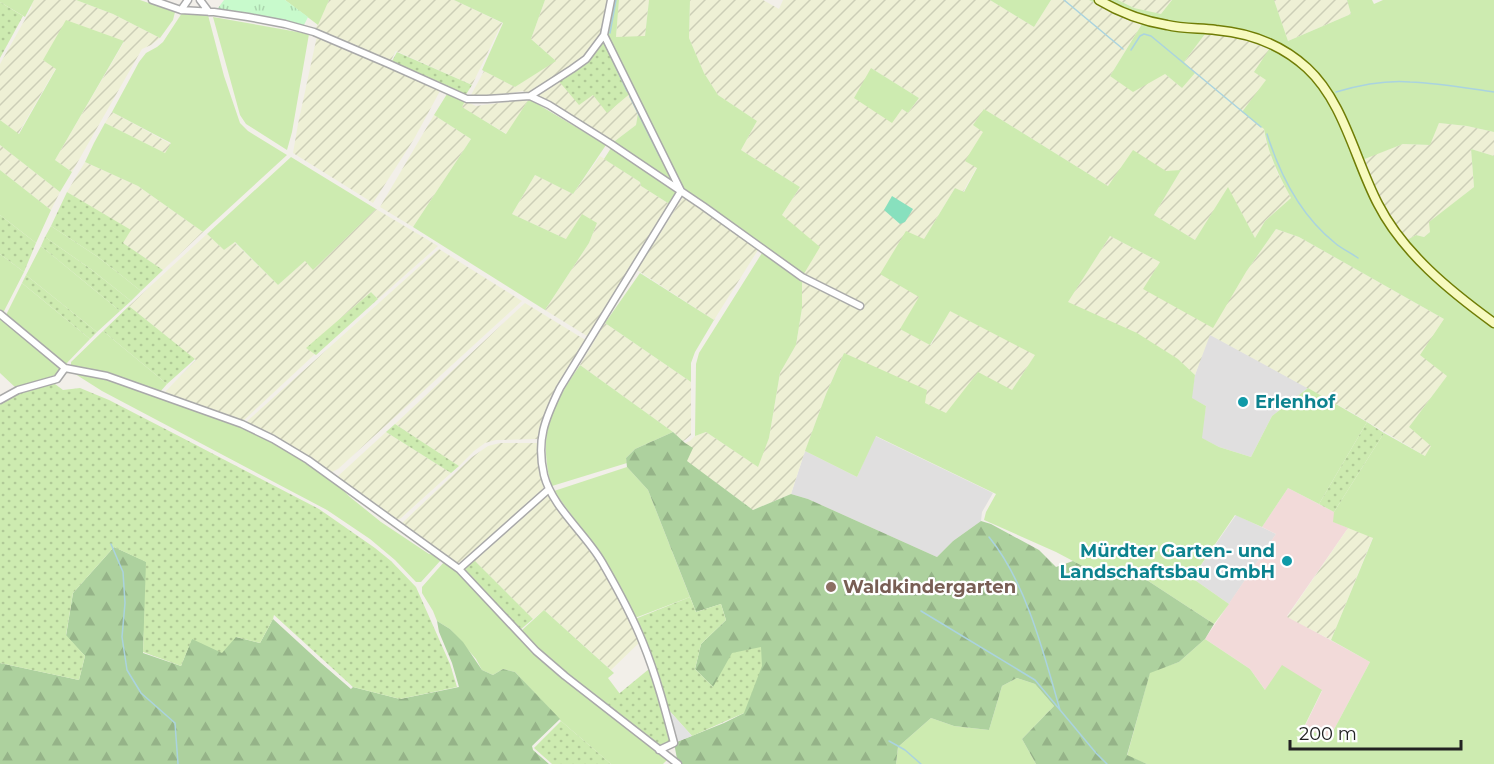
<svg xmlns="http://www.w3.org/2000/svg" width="1494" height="764" font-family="Montserrat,sans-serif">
	<defs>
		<pattern id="farmland-furrows" width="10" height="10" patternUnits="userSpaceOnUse" patternTransform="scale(1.5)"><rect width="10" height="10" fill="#eef0d5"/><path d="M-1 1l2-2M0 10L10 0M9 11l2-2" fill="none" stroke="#ccceb7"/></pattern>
		<pattern id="forest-firs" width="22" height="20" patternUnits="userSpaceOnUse" patternTransform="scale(1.5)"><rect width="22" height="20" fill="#add19e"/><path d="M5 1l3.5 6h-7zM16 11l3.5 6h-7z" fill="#95b388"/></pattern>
		<pattern id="park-tufts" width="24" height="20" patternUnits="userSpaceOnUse" patternTransform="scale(1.5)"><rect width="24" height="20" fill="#c8facc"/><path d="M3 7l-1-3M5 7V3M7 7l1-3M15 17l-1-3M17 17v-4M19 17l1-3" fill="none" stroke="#acd6af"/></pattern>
		<pattern id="garden-dots" width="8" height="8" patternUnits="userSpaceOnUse" patternTransform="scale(1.5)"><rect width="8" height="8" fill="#cdebb0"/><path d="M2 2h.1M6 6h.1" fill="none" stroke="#b0c997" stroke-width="1.8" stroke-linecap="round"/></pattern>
	</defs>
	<rect width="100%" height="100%" fill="#f2efe9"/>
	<!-- residential -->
	<path fill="#e0dfdf" d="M1209,334L1308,388L1272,416L1251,457L1219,447L1201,438L1206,406L1191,398L1195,375Z
		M875,436L993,493L982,512L981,521L953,541L937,557L808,499L791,494L805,451L857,477Z
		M1236,515L1276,534L1229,604L1192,578Z"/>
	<!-- commercial -->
	<path fill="#f2dad9" d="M1288,488L1334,512V522L1348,528L1287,616L1370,662L1330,737L1303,730L1322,691H1266L1250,669L1205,639L1276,534L1262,527Z"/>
	<!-- farmland -->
	<path fill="url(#farmland-furrows)" fill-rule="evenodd" d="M34,0H76L113,14L160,38L151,45L142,49L72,172L55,160L124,42L43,60L56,68L18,134L0,120V64L32,7L31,6Z
		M329,0H454L502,23L472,85L396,51L389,64L314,32Z
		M545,0H611L593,94L607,112L632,92L639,107L636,125L611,144L523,91L486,97H474L471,95L484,71L515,87L555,60L531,39Z
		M619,0H649L645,37H616Z
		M690,0H763L779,9L783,0H990L1034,27L1051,0H1089L1113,13L1142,24L1110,76L1165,74L1182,88L1184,62L1205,34L1227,36L1257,43L1270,48L1266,80L1264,129L1266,142L1277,172L1291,198L1265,221L1255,238L1228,188L1195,240L1154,215L1181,170L1108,186L984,109V132L966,161L977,167L963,192L955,188L924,239L920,297L901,329L931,345L950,310L1036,354L1012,390L946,414L924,403L844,353L826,394L803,457L791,494L753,510L686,461L685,443L690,441L695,436L706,432L757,466L769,438L780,373L796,345L802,308V277L782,215L800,187L741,150L757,121L718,95L704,73L689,38ZM871,68L919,98L908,113L902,109Z
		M1118,0H1172L1162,15L1134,8Z
		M1274,0H1347L1351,14L1288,41Z
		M317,36L440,91L414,139L373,203L293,153L298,124Z
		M529,99L507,134L461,107L465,101L476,106Z
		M112,112L171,144L165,153L105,123Z
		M434,115L471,139L413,227L380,207Z
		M1439,123L1467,126L1494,132V156L1471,149L1474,187L1430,222V232L1424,237L1416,235L1407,240L1394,223L1372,185L1362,159L1403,144L1429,145Z
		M0,145L60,192L51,210L0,170Z
		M600,156L640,182L641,186L671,205L587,336L545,310L589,243L597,223L566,239L512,214L535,175L573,194Z
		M85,162L138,186L203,232L163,270L123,243L130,230L67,192Z
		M683,197L758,250L714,320L637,270Z
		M376,209L438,246L378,299L371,292L307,348L315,354L242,422L165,392L196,360L129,306L207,234L224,250L234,242L278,285L305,261L313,269Z
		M1276,229L1299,237L1444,319L1448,375L1409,427L1432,446L1425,456L1351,412L1210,335L1195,375L1178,359L1067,303L1110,236L1160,262L1144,289L1246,272Z
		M439,249L522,301L338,469L330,473L245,423Z
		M525,303L587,341L545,415L538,439L496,440L485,443L474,451L459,466L395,424Z
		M605,323L691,382V435L685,440L683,441L673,432L580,365Z
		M386,432L451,473L401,518L395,521L337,477Z
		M500,443H538L537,454L544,489L470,555L457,564L400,525L472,457L488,446Z
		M548,493L600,562L632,620L641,641L611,670L544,610L533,619L474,560Z
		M1348,528L1373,537L1331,640L1287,617Z"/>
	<!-- grass -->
	<path fill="#cdebb0" d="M0,0H34L25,17L0,2Z
		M76,0H140L175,12L173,20L160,38L113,14Z
		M285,0H329L318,25Z
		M454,0H545L531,39L556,61L515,87L482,70L503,23Z
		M611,0H619L616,37L645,36L649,0H690L689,38L704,73L718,95L757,121L741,150L800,187L782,215L820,247L802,277L611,144L636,125L639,107L604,35Z
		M990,0H1051L1034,27Z
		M1089,0H1118L1134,8L1161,14L1172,0H1274L1288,41L1351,14L1347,0H1372L1374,4L1383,0H1494V132L1467,126L1439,123L1430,145L1403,144L1362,160C1374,189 1388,216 1407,240L1416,235L1424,237L1430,232L1429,222L1474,187L1471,149L1494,156V764H1147L1127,756L1150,672L1179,662L1205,639L1250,669L1265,690L1282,665L1322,690L1303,729L1330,737L1370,662L1331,640L1373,538L1333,522L1334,512L1384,433L1425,456L1431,446L1409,427L1447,376L1420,355L1444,319L1299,237L1276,229L1246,272L1213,328L1143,289L1160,262L1110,236L1068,302L1137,333L1178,359L1195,375L1192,398L1206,406L1202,438L1219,447L1251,457L1272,416L1308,388L1367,422L1319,504L1288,488L1262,527L1235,515L1192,578L1229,604L1214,624L1136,573L1122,572L1107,579L1056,552L984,520L986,512L996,494L876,436L857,477L805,451L826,394L844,353L927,390L925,403L946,413L978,372L1012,390L1035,355L950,311L930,345L900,329L919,297L880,274L906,231L924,239L955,188L964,192L977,168L965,161L983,132L973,125L984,109L1108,186L1133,150L1166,171L1181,170L1154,215L1195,240L1228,187L1255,238L1265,221L1291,198C1279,176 1268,154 1264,129L1242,112L1266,80L1254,72L1270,48C1249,39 1228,36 1205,34L1184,62L1195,73L1182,88L1165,74L1133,92L1110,76L1142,24L1113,13Z
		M182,13L208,15L224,76L240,123L248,131L287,155L203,232L138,186L85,162L94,143L105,123L165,153L171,143L112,112L139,62L146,53L157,47L163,42Z
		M213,17L309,34L292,132L287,150L246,124L240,115Z
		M66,20L124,41L55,160L72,172L60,192L0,145V120L19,134L56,69L43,60Z
		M871,68L919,98L908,113L902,109L892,123L854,98Z
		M447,94L465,101L462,107L506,134L529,99L606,145L573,194L535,175L512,214L566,239L582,214L597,223L589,243L545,310L413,227L471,139L434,115Z
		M611,148L675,191L676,195L671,205L641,186L640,182L604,159Z
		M291,157L376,209L313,270L305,261L278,285L235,242L224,250L207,234Z
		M0,170L51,210L36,243L0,215Z
		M51,226L98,257L141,291L131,301L92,270L45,237Z
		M41,246L120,311L97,332L26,275Z
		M762,253L802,282V308L796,345L780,373L769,438L758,467L706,432L695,436L696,364L699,353Z
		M0,254L24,272L3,313L0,311Z
		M640,273L714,320L695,352L691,363V382L605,323Z
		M22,283L90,339L65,365L7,316V313Z
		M0,316L60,369L55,375L17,389L0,373Z
		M103,331L167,384L160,392L108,374L71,366V362Z
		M580,365L673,432L635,449L626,458L627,463L552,486C548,475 547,466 546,454C544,419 561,393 580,365Z
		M72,372L108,378L243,427L273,442L305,461L339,486L350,497L381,522L429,554L435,555L441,560L421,582H416L395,560L370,539L327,510L102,391Z
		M627,467L648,490L690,597L635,618L603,558L554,491Z
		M444,562L457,571L517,635L550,667L580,692L667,760L663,764H611L561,721L515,672L503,669L493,675L482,670L476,659L450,629L437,621L433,611L422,593V587Z
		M544,610L614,673L608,678L620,694L604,706L558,669L521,631Z
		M1017,678L1035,684L1054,706L1022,739L1036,764H896L898,747L931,718L954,726L989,730L1002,686Z"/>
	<!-- forest -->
	<path fill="url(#forest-firs)" d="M673,432L685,443L693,448L687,461L753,510L791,494L808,499L937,557L953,541L981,521L991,524L1039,550L1056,567L1073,561L1107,579L1122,572L1136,573L1214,624L1205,639L1179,662L1150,673L1127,755L1147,764H1036L1022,739L1054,706L1035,684L1017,678L1002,686L989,730L954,726L931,718L898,747L896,764H678L674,743L724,723L744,713L713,687L695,669L701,644L726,620L721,604L696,612L648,490L627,467L626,458L635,449Z
		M114,547L147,562L143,653L181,666L192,638L236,637L260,643L273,619L321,663L351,689L353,687L400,699L459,687L452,663L439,632L437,621L450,629L463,642L482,670L493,675L503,669L515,672L560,719L532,746L533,750L549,764H0V663L79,680L85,656L66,636L73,593Z"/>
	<!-- park -->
	<path fill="url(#park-tufts)" d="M224,0H285L308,17L303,27L221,11L218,8Z"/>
	<!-- garden -->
	<path fill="url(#garden-dots)" d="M0,2L23,16L0,58Z
		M604,35L632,92L607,113L593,95L579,105L557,79L572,69Z
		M397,52L472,85L465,96L391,63Z
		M67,192L131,230L123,243L163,270L141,291L98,257L51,226Z
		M0,215L36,243L24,272L0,254Z
		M45,237L92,270L131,301L120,311L41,246Z
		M26,275L97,332L90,339L22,283Z
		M371,292L378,299L316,355L306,348Z
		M129,306L195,359L167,384L103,331Z
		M55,384L63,390L80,388L109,400L173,433L319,509L375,548L391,561L416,587L450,664L457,687L400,699L353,687L274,615L273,619L260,643L236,637L222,653L192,639L181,666L143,652L146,562L114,547L73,593L66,635L85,656L79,680L0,663V401L20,391Z
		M1367,422L1384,433L1334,512L1319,504Z
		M395,424L459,466L451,473L386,432Z
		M474,560L533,619L520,630L464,572L465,568Z
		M690,597L696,612L721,604L726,620L701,644L695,669L713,687L732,653L761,647L762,666L744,713L692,736L666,707L635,619Z
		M649,669L670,740L664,746H658L604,706Z
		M561,721L611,764H552L534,748Z"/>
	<!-- pitch -->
	<path fill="#88e0be" d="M892,196L913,209L905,222L900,224L884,210Z"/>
	<!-- parking -->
	<path fill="#e2e2e2" d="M666,707L692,736L674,743Z"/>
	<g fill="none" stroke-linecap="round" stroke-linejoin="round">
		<!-- stream -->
		<path stroke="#aad3df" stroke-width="1.5" d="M1064,0L1123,49
			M610,33L616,0
			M604,42L627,91
			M1131,50L1140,36L1144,34L1151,36L1261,127
			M1336,92C1360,85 1385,80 1410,82C1438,83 1466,88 1494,92
			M630,97L659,155
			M1267,134C1280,175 1301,216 1335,243C1342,249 1351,253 1358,258
			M989,537C1026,582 1044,654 1060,710
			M111,544L123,572L125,603L122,637L127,670L141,693L175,723L178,764
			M921,611L1035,680L1096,753L1107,764
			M889,741L905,750L921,764"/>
		<!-- street casing -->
		<g stroke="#a9a9a9" stroke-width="9">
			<path id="street" d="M152,0L181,10L214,12L248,17L285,24L314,32L389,64L467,99H487L530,96L549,105L611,144L703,206L802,277L860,306
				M200,0L209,12
				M611,0L604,35L681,191
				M181,10L188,0
				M530,96L572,69L586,59L604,35
				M0,314L65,368L107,376L242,424L273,439L308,460L459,569L536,651L565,676L678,764
				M0,400L18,390L57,379L65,368
				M459,569L549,489
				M659,750L674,743C665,709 656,675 643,643C632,615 617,588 602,562C586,534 552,507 544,475C536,440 545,419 560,388L681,191"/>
		</g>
		<!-- secondary casing -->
		<g stroke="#707d05" stroke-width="11">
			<path id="secondary" d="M1099,0C1119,12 1143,21 1167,25C1183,29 1200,28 1216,30C1250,33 1282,45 1307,68C1344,102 1355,160 1378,204C1403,253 1450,291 1494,323"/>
		</g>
		<!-- street -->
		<use href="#street" stroke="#fff" stroke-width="6"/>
		<!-- secondary -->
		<use href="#secondary" stroke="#f7fabf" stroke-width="8"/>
	</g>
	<!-- markers -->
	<g fill="#0f9aa8" stroke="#fff" stroke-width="2">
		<circle cx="1243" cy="402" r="6"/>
		<circle cx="1287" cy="561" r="6"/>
	</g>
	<circle fill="#8d6e63" stroke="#fff" stroke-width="2" cx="831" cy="587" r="6"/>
	<g text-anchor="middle" stroke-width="4.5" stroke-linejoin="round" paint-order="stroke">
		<!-- culture labels -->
		<g font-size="18" font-weight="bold" fill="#0d838f" stroke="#fff" text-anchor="start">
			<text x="1255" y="408">Erlenhof</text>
			<text x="1275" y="557" text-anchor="end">Mürdter Garten- und<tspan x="1275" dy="21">Landschaftsbau GmbH</tspan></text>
		</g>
		<!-- education labels -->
		<g font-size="18" font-weight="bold" fill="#785e54" stroke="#fff" text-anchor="start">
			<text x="843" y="593">Waldkindergarten</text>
		</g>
	</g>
	<!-- scale -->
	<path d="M1290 740v9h171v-9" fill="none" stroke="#222222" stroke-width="3"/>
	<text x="1299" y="740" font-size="18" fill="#222222" stroke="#ffffff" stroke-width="4.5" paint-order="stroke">200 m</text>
</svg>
